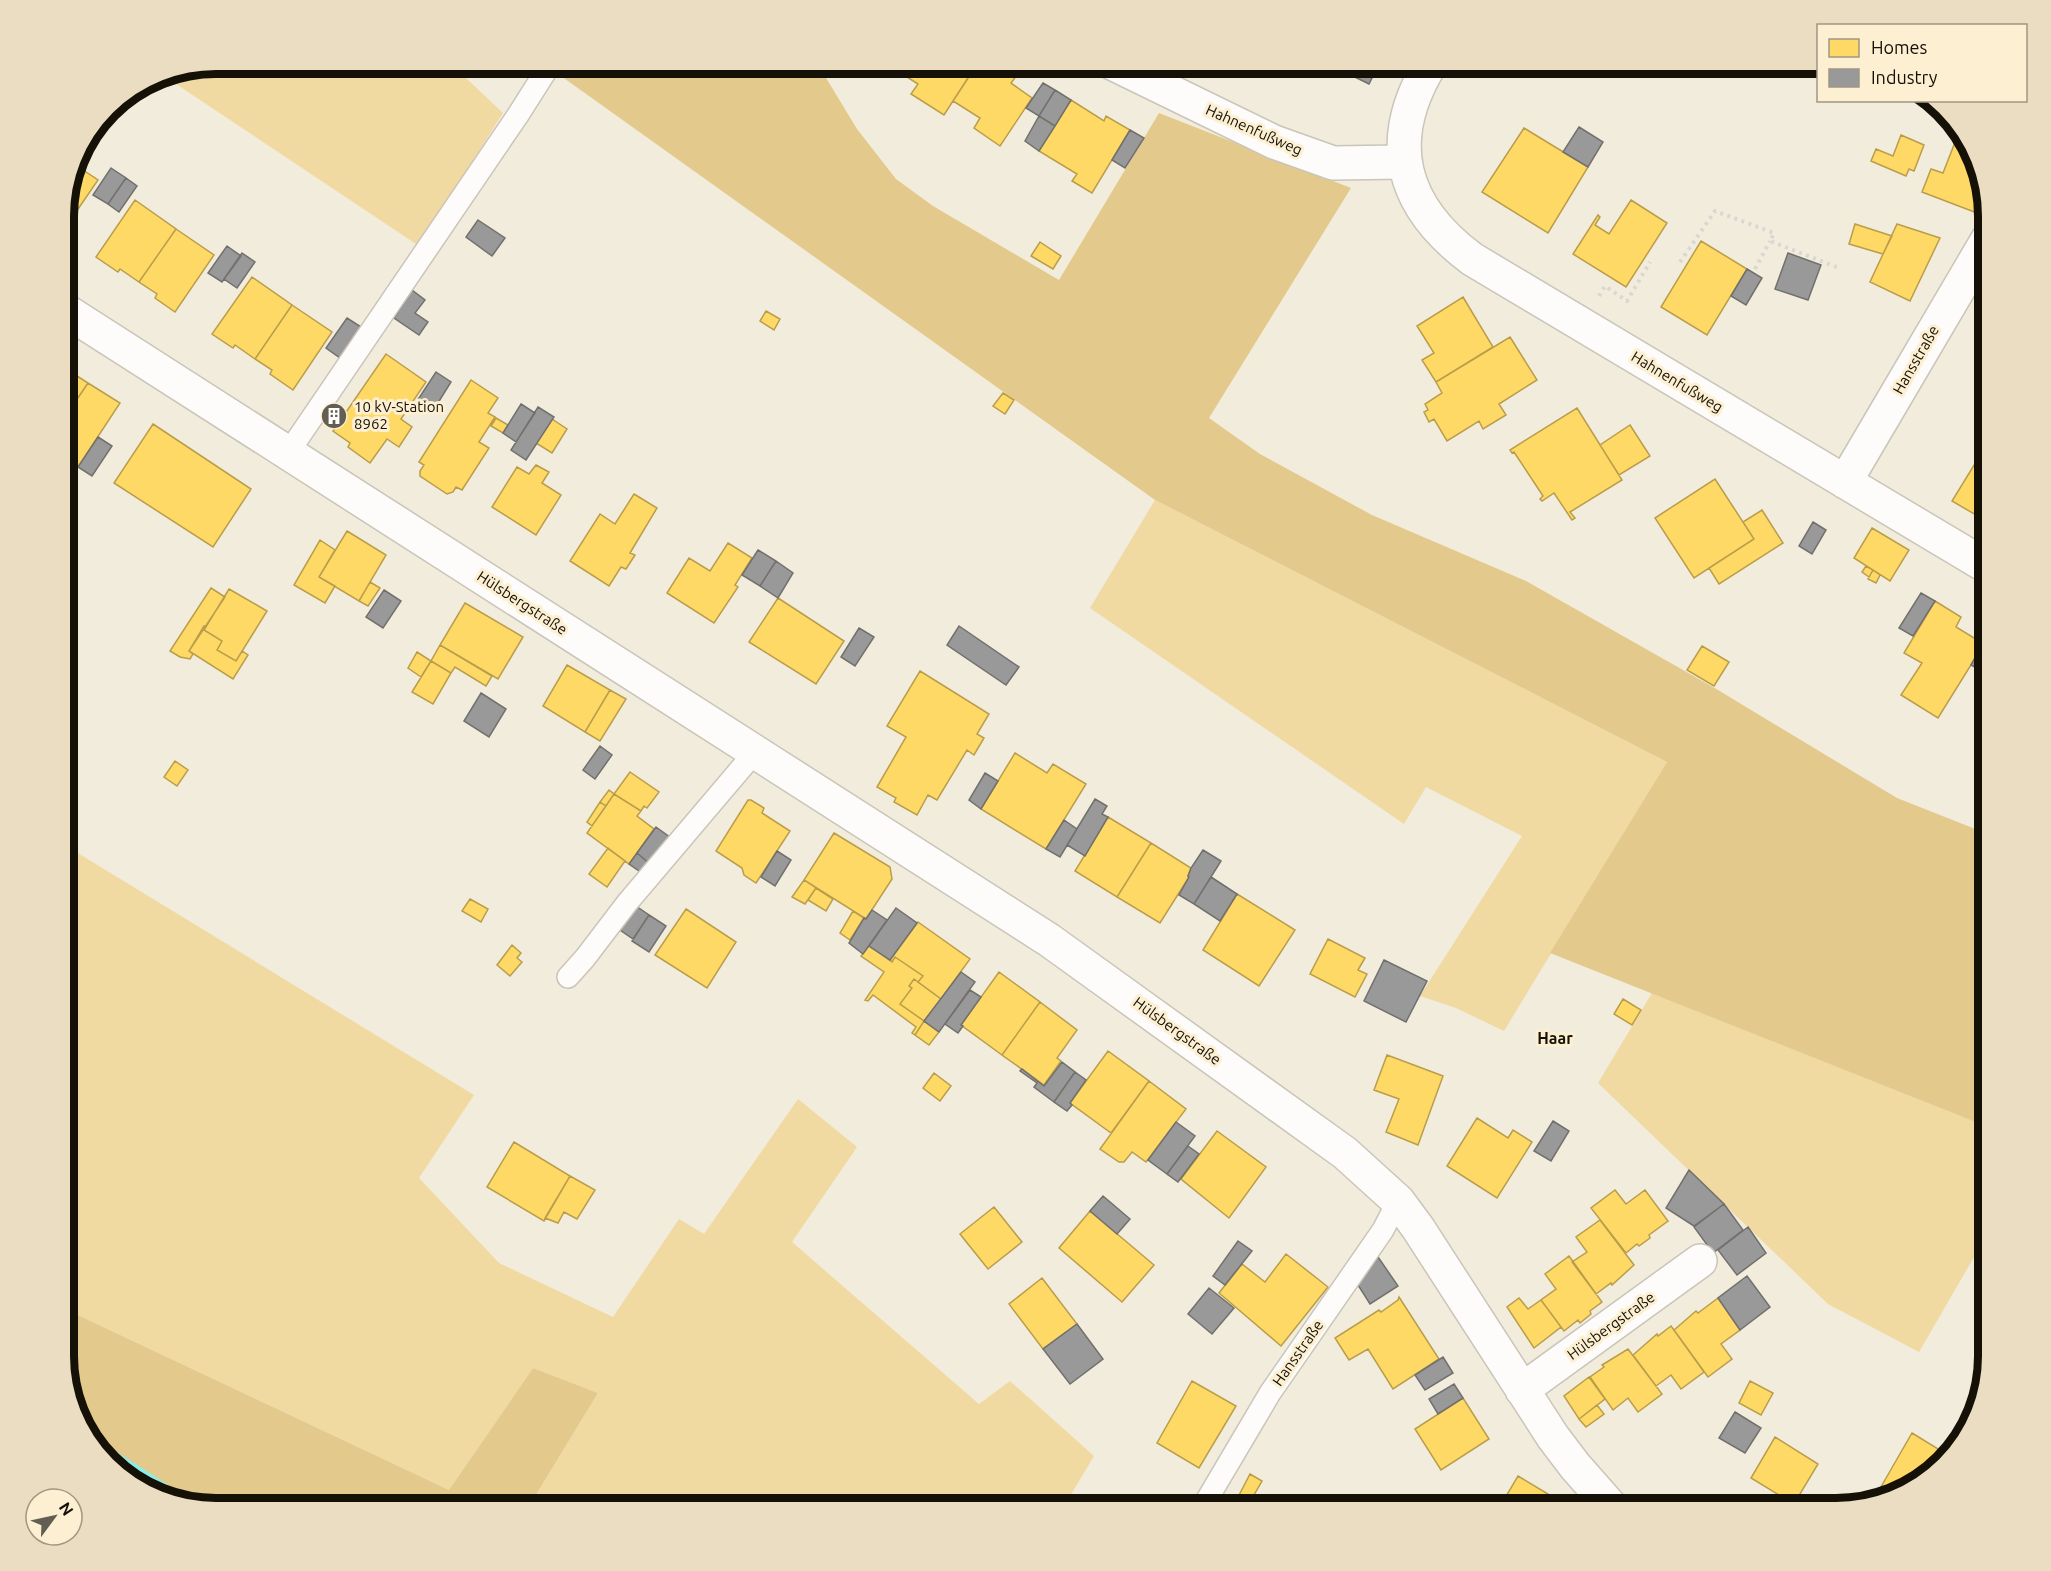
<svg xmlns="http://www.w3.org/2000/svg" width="2051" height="1571" font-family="Ubuntu,sans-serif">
	<rect width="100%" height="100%" fill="#f2ecdc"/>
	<!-- green -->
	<path fill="#f0daa2" d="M216,63H450L503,113L419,246L161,74Z
		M1155,500L1667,762L1504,1031L1456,1008L1420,996L1522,836L1426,787L1404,824L1090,608Z
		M63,844L474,1095L419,1178L499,1263L613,1317L679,1219L704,1234L798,1099L857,1147L792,1242L979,1404L1010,1381L1094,1456L1063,1508H528L598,1393L533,1368L449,1490L63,1308Z
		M1652,993L1988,1127V1233L1919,1352L1828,1304L1598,1083Z"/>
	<!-- forest -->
	<path fill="#e3ca8c" d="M569,63H817L857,129L896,179L933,206L1059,280L1159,113L1351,188L1209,418L1260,454L1372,515L1526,581L1713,687L1897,798L1988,834V1127L1550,953L1667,762L1155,500L561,76Z
		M63,1308L449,1490L533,1368L598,1393L528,1508H216L166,1500L123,1476L79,1423L63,1365Z"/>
	<!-- homes -->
	<path fill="#ffd966" stroke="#b99d4a" stroke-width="1.5" d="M900,63H968L975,67L944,115L911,94L918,84L896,70Z
		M978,63H1000L1017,75L1011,83L1032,98L1000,146L974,128L980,118L953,101Z
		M1071,100L1104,121L1106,116L1130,130L1092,193L1072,181L1077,174L1039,151Z
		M1524,128L1588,167L1548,233L1482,192Z
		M1959,132L1972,148L1983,196L1977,213L1922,192L1931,169L1943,173Z
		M1901,135L1924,145L1914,171L1909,169L1906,176L1871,161L1876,149L1893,156Z
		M74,164L98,180L63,231V206Z
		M135,200L176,229L139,282L120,269L118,272L96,257Z
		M1631,200L1667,223L1626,287L1573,254L1598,215L1600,217L1595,225L1609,234Z
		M1855,224L1892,236L1883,254L1849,244Z
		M1897,224L1940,238L1910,301L1870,282Z
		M176,229L214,255L175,312L155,298L157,294L139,282Z
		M1701,241L1747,269L1707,335L1661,307Z
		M1040,242L1061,256L1053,269L1031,256Z
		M252,277L292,305L255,359L235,345L233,348L212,334Z
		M1463,297L1493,347L1436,382L1422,360L1434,353L1417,326Z
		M292,305L332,332L293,390L270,374L272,370L255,359Z
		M766,311L780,319L774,330L760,321Z
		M1510,337L1537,380L1499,404L1506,415L1483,429L1479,421L1447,441L1434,419L1429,422L1424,412L1428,410L1425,404L1442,393L1436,382Z
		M386,354L426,382L401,419L412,427L399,447L387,439L370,463L348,447L350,443L333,431Z
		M63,367L88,383L63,420Z
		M471,380L498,398L488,413L495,417L479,442L489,448L462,490L456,487L453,492L447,494L420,476V471L424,465L419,462Z
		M88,383L120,403L78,467L63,458V420Z
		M1003,393L1014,400L1005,414L993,406Z
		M335,408L341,412L333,423L327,419Z
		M1577,408L1622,480L1570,512L1575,518L1572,520L1554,493L1542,501L1540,499L1543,496L1514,452L1512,453L1510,450Z
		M496,418L508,425L503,433L491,426Z
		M552,419L567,429L552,453L536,443Z
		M153,424L251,489L213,547L114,483Z
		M1630,425L1650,456L1619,475L1600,445Z
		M1979,457L1988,463V522L1952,501Z
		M536,465L549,472L542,483L561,495L536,535L492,507L517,467L529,474Z
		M1715,479L1754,539L1694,578L1655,518Z
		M634,494L657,508L630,553L635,555L626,569L621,567L609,586L570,561L600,514L615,524Z
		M1762,510L1783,543L1719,584L1709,568L1754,539L1743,522Z
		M1872,528L1909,550L1890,581L1854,558Z
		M347,531L386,555L359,601L319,577Z
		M320,540L335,550L319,577L335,586L325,603L294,585Z
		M728,543L752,558L735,585L738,587L714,623L667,593L689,558L710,571Z
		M1866,566L1873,570L1869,577L1862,572Z
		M1873,570L1880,575L1876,583L1868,579Z
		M370,582L380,588L368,606L359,601Z
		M211,588L225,597L189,651L193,654L190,659L180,657L170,651Z
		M229,589L267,611L236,661L217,650L222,641L204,630Z
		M778,598L844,641L816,684L749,642Z
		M1935,601L1961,617L1956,627L1984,644L1938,718L1901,695L1922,663L1904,653Z
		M465,603L523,637L498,679L440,645Z
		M204,626L206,627L204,630L222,641L217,650L236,661L242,651L248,655L233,679L189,651Z
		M440,645L492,676L486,686L455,667L451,673L431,661Z
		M1702,646L1729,662L1714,686L1687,670Z
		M417,652L431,661L421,677L408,668Z
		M431,661L451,673L433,704L412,692Z
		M567,665L610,690L585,732L543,706Z
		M920,671L989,714L977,734L984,738L974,755L967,750L937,800L928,795L917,815L894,802L896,798L877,787L906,737L887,726Z
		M610,690L626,699L600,741L585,732Z
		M1015,753L1047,773L1053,764L1086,784L1046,849L981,809Z
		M175,761L188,770L177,786L164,777Z
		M630,772L659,792L647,808L644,806L641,811L614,794Z
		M609,790L614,794L606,806L600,802Z
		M614,794L641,811L637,816L654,829L629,864L587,833Z
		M748,800H751L764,808L762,813L790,831L756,883L744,875L742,868L716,851Z
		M600,802L606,806L592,826L587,822Z
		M1108,817L1151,843L1117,897L1075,871Z
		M834,833L890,867L892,879L866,919L804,880Z
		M1151,843L1191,868L1188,876L1189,877L1160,923L1117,897Z
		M608,848L625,861L607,887L589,874Z
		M804,880L816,888L805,904L792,897Z
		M816,888L833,899L826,911L808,900Z
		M1237,894L1295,930L1259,986L1203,950Z
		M470,899L488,909L481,922L462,911Z
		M686,909L736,942L707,988L655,955Z
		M853,911L864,918L850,940L840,933Z
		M918,922L970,959L941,999L918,982L923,976L895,957L892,962L890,960Z
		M1328,939L1365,958L1358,970L1367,974L1355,997L1310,974Z
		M512,945L521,953L517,958L522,962L510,976L497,965Z
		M869,946L892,962L895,957L923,976L918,982L914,979L909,986L912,988L900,1004L924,1021L915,1035L912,1033L916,1027L873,995L868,1001L865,1000L884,972L861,956Z
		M999,972L1040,1002L1002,1055L961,1025Z
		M914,979L941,999L924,1021L900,1004L912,988L909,986Z
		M1623,999L1641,1010L1632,1025L1614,1014Z
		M1040,1002L1077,1030L1057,1058L1061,1061L1044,1085L1002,1055Z
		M924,1021L939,1032L929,1045L915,1035Z
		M1108,1051L1149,1081L1111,1133L1070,1103Z
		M1387,1055L1443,1076L1418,1145L1386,1132L1399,1099L1374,1090Z
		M934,1073L951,1086L940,1101L923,1088Z
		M1149,1081L1186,1109L1146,1162L1132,1152L1124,1162H1119L1100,1149Z
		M1477,1118L1508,1138L1513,1130L1532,1142L1497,1198L1447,1166Z
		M1217,1131L1266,1167L1229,1218L1181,1179Z
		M514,1142L570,1176L544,1221L487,1187Z
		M570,1176L595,1190L577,1219L564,1212L558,1223L545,1218Z
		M1615,1190L1626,1204L1645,1190L1668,1221L1649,1235L1650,1238L1639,1246L1637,1244L1626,1253L1591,1208Z
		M994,1207L1022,1242L988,1269L960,1234Z
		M1090,1211L1154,1265L1122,1302L1059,1248Z
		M1600,1220L1634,1265L1612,1285L1611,1283L1596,1294L1572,1262L1587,1252L1576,1237Z
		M1286,1254L1328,1287L1281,1346L1219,1293L1242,1264L1265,1282Z
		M1569,1256L1602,1302L1590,1311L1591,1314L1580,1323L1578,1320L1564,1331L1541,1300L1556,1289L1545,1274Z
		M1042,1278L1077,1324L1043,1349L1009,1304Z
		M1399,1297L1439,1359L1393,1389L1368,1349L1349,1360L1335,1338L1379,1310L1381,1312L1398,1300Z
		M1519,1298L1528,1309L1541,1300L1561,1327L1534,1348L1507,1307Z
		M1718,1298L1740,1330L1721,1344L1732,1359L1708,1377L1674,1330L1696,1311L1698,1313Z
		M1671,1326L1704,1372L1681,1389L1671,1375L1656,1386L1633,1355L1657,1334L1658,1336Z
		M1628,1349L1662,1394L1638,1412L1628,1398L1613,1410L1590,1377L1604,1367L1602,1365Z
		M1589,1377L1605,1399L1579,1419L1564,1396Z
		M1192,1381L1236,1406L1199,1468L1157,1443Z
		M1750,1381L1773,1393L1761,1415L1739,1403Z
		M1463,1398L1489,1439L1441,1470L1415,1429Z
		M1597,1405L1604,1414L1586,1427L1579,1419Z
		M1912,1433L1948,1455L1902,1492L1874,1499Z
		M1775,1437L1818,1464L1794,1504L1751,1478Z
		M1250,1474L1262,1481L1247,1507L1236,1501Z
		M1518,1476L1558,1500L1553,1508H1499Z"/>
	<!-- industry -->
	<path fill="#999" stroke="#71706d" stroke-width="1.5" d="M1342,63H1363L1376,70L1369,84L1338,69Z
		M1363,63H1380L1376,70Z
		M1043,83L1055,90L1039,116L1026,108Z
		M1055,90L1071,100L1055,126L1039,116Z
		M1039,116L1055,126L1039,151L1025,141Z
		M1579,127L1603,142L1588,167L1563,152Z
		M1130,130L1144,138L1125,168L1112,160Z
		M111,168L126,178L108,204L93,195Z
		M126,178L137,186L119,212L108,204Z
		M478,220L505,238L492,256L466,237Z
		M227,246L241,256L222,282L208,273Z
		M242,253L255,262L237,288L224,279Z
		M1788,253L1821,265L1808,300L1775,289Z
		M1747,269L1762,278L1746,305L1731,296Z
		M412,290L425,300L415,313L428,322L419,335L394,318Z
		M347,318L361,327L340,358L326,348Z
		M436,372L451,382L433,411L417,401Z
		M521,404L535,413L516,442L503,433Z
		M538,407L554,417L526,460L511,450Z
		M98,437L112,446L92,476L78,467Z
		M1813,522L1826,530L1812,554L1799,546Z
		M758,550L776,561L760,586L742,575Z
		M776,561L793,573L778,598L760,586Z
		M384,590L401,601L383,628L366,617Z
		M1921,593L1935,601L1913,636L1899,628Z
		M959,626L1019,667L1006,685L947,645Z
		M859,628L874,637L855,666L841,657Z
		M1988,634V668L1985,673L1971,665Z
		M481,693L506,709L489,737L464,721Z
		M600,746L612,755L595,779L583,770Z
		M985,773L998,781L981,809L969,800Z
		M1095,799L1107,806L1102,814L1108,817L1085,856L1067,845Z
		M1064,820L1077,829L1060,857L1046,849Z
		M656,827L671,838L650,864L637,853Z
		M1203,850L1221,861L1194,904L1179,895L1189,877L1188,876L1191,868Z
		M777,851L791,860L775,886L761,877Z
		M637,853L650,864L642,873L629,864Z
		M1211,877L1237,894L1220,921L1194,904Z
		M636,906L649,915L633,939L620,930Z
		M896,908L917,923L890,960L869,946Z
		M872,910L887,920L863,954L849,943L864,918L866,919Z
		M649,915L666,926L649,952L632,941Z
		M1384,960L1427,981L1406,1022L1364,1001Z
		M961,972L975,982L939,1032L924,1021Z
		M970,990L981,997L961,1025L963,1026L958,1033L945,1024Z
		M1062,1062L1075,1072L1054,1102L1034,1087L1037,1083L1020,1071L1022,1069L1044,1086Z
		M1075,1072L1086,1080L1070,1103L1072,1105L1067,1111L1054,1102Z
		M1553,1121L1569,1131L1551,1161L1534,1151Z
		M1176,1122L1195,1136L1167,1174L1148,1160Z
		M1188,1146L1199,1154L1178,1182L1167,1174Z
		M1689,1170L1724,1204L1694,1226L1666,1208Z
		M1103,1196L1130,1219L1117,1234L1090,1211Z
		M1724,1204L1743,1230L1713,1253L1694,1227Z
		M1748,1227L1766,1253L1737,1275L1718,1250Z
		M1238,1241L1252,1251L1225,1285L1213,1276Z
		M1378,1257L1398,1286L1370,1304L1358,1285Z
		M1747,1276L1770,1307L1740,1330L1718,1298Z
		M1209,1288L1234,1308L1212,1334L1188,1314Z
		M1077,1324L1103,1359L1070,1384L1043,1349Z
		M1443,1357L1453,1373L1425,1390L1415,1375Z
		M1454,1384L1463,1398L1438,1414L1429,1399Z
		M1735,1412L1761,1428L1745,1453L1719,1438Z"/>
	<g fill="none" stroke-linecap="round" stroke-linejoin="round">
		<!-- stream -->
		<path stroke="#87efed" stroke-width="10" d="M98,1446L176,1496L210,1507"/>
		<!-- service casing -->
		<g stroke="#cac5b9" stroke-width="24">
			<path id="service" d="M288,453L518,115L551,63
				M568,977L585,958L627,903L755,752
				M1202,1508L1270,1393L1383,1230L1398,1201"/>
		</g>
		<!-- minor casing -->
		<g stroke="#cac5b9" stroke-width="36">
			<path id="minor" d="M1112,63L1274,142L1333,163L1403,162
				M1431,63C1383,141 1401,206 1472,259L1988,567
				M63,309L1049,940L1345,1153L1398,1201L1418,1228L1553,1437L1575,1466L1612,1508
				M1845,482L1988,239
				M1522,1390L1700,1261"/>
		</g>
		<!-- path -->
		<path stroke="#d8d7d2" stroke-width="4" stroke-dasharray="3 4.5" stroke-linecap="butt" d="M1680,262L1715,211L1774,233L1770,241L1839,268
			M1755,269L1770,241
			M1599,296L1605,286L1627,301L1650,262"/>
		<!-- service -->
		<use href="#service" stroke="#fdfcfa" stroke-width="21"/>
		<!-- minor -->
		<use href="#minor" stroke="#fdfcfa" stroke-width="33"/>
	</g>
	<!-- icons -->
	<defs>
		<g id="building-disc" transform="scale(1.35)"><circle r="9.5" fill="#625e52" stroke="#fcefd2"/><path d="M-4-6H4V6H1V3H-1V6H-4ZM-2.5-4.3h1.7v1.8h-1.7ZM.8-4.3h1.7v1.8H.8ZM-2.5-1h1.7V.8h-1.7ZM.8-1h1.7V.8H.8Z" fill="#fff"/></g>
	</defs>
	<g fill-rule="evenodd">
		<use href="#building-disc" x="334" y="416"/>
	</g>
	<g text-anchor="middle" stroke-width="6" stroke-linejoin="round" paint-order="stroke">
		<!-- street labels -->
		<g font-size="15" fill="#151107" stroke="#fcefd2">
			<text transform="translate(1254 130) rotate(24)" y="5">Hahnenfußweg</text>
			<text transform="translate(1916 360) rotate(-60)" y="5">Hansstraße</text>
			<text transform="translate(1677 382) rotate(31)" y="5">Hahnenfußweg</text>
			<text transform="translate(522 603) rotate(33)" y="5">Hülsbergstraße</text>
			<text transform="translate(1177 1031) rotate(36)" y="5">Hülsbergstraße</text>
			<text transform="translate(1611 1326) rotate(-36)" y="5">Hülsbergstraße</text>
			<text transform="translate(1298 1353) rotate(-55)" y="5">Hansstraße</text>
		</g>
		<!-- poi labels -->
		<g font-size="15" fill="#151107" stroke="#fcefd2" text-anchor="start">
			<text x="354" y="412">10 kV-Station<tspan x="354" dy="17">8962</tspan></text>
		</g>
		<!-- neighbourhood labels -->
		<g font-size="16" font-weight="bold" fill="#151107" stroke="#fcefd2">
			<text x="1555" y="1044">Haar</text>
		</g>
	</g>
	<!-- crop -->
	<path d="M0 0H2051V1571H0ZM216 74H1836A142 142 0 0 1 1978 216V1356A142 142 0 0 1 1836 1498H216A142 142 0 0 1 74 1356V216A142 142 0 0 1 216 74Z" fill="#eaddc2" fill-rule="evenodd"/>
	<path fill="none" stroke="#151107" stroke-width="8" d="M216 74H1836A142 142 0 0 1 1978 216V1356A142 142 0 0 1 1836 1498H216A142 142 0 0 1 74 1356V216A142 142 0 0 1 216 74Z"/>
	<!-- legend -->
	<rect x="1817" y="24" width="210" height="78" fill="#fcefd2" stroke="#a09681" stroke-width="1.5"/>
	<rect x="1829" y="39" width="30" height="18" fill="#ffd966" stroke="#a09681" stroke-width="1.5"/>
	<text x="1871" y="54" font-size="18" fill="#151107">Homes</text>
	<rect x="1829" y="69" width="30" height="18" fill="#999999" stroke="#a09681" stroke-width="1.5"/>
	<text x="1871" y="84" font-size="18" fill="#151107">Industry</text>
	<!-- north arrow -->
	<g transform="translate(54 1517) rotate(57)"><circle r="28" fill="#fcefd2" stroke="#a09681" stroke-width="1.5"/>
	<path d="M0-4.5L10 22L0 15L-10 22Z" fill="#625e52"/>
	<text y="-9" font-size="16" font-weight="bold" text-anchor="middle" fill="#151107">N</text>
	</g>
</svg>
